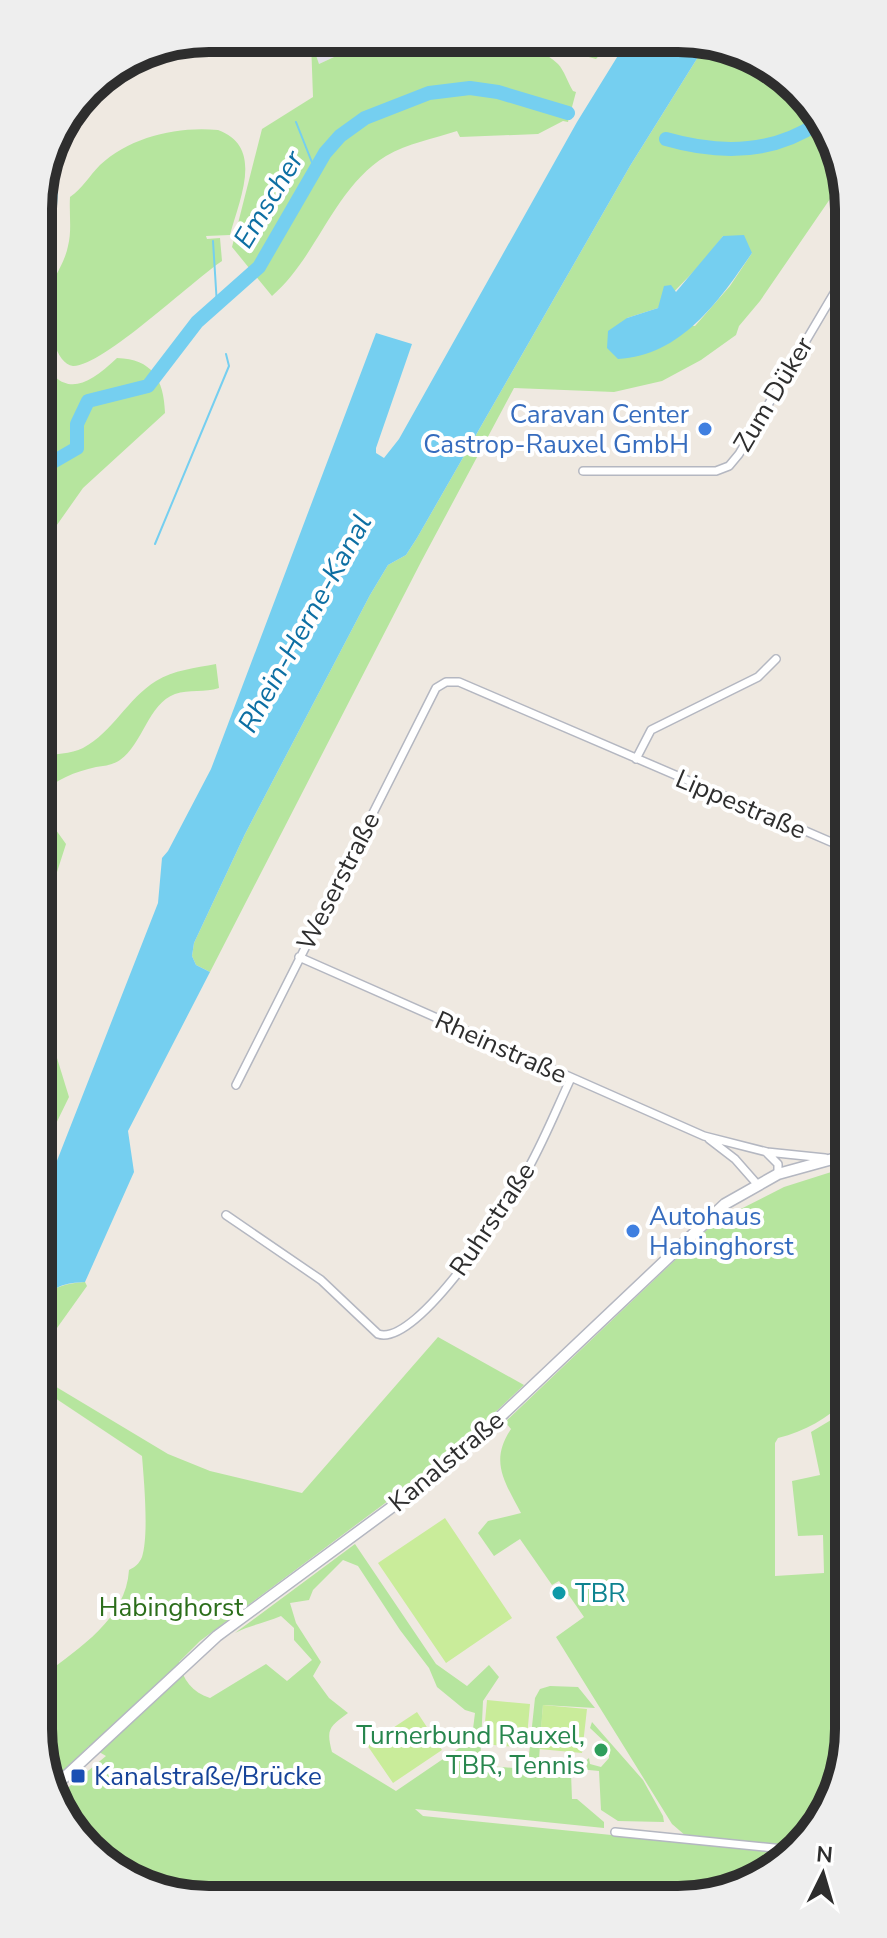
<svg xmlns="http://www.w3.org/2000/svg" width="887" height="1938" font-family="'Nunito Sans',sans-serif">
	<rect width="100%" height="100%" fill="#efe9e1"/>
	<!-- industrial -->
	<path fill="#e3e1e8" d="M310,39H373L319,64Z
		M290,1882L434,1896H271Z"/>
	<!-- green -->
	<path fill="#b6e59e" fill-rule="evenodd" d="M373,39L450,40L455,45C483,43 536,41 558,64C564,70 568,83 573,91L576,92L568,122L563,121L538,134L460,137L457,131C433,139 408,143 386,156C333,189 318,256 272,296L232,247L262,129L313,97L311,41L319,64Z
		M526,40L612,41L596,59Z
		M708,41L791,81L843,164V180L760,301L739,326L736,335L701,360L662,381L614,392L514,388L422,560L210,972L196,965L192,956L194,943L245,834L370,595L388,565L406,555L417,538L630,166ZM723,236L752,253L730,286L695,326L627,318L658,308L703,262Z
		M218,130C265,147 239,200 230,235L206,236L207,239L220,238L222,261C193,280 102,367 73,366C56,365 47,323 46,309C45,286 64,268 68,246C72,231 69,213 70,197C82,189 90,175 100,165C130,137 177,126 218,130Z
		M39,355C62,398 84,389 117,358C152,359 164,379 165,413L83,488L40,549Z
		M216,664L219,688C205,693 189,689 175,694C148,704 143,744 120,760C113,765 104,766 96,767C75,772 55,779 41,795L44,771L40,769V756C54,754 71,754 83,748C113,732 127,699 156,681C174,670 195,668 216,664Z
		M41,809L66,844L49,897L41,902Z
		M41,1006L69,1097L49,1138L47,1129L42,1124Z
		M847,1167V1398C828,1419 805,1431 778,1438L775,1443V1576L824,1573L823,1535L798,1536L792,1481L820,1475L811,1432L831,1420L847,1406L848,1453L833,1457L832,1476L848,1484V1693L836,1700C832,1719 828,1740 843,1754L825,1799L816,1798L814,1813L818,1814L807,1842L795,1849L686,1836L672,1824L556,1637L584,1617L559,1581L552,1585L520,1539L494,1556L478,1533L488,1521L521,1513C505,1482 489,1462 511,1429L505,1422L715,1222L784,1187Z
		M85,1282L87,1286L42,1349C42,1307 35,1285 85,1282Z
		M438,1337L524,1385L451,1454L200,1641L179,1662C183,1680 192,1692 210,1698L266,1664L287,1681L312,1660L294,1640V1628L281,1616C265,1623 250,1625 235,1633L355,1544L436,1664L467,1686L489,1665L499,1677L483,1701L480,1765L571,1773L572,1799H577L604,1822V1828L415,1809L423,1816L788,1853L723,1894L434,1896L291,1882L271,1896L176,1897L96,1857L58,1796L106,1756L89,1746L57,1777L55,1776L49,1782L44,1774V1675C79,1648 126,1619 129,1570C135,1567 139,1564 142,1557C149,1535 144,1481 142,1456L43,1390V1379L168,1454L210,1471L302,1493ZM343,1560L358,1566L400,1630L429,1668L437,1687L465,1710L475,1713L473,1729L465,1744L396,1791L332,1752C326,1729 329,1727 348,1713L329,1698L313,1676L321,1662L296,1623L290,1603L309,1600L313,1590Z
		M550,1686L578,1687L595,1708L543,1705L539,1759L582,1764L589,1758L590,1764L601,1767L609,1758V1746L590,1728L592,1722L643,1780L663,1816L664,1822L618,1821L601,1810L599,1771L528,1764L535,1698L540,1689Z"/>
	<!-- pitch -->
	<path fill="#c9ec9a" d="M445,1518L512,1618L446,1663L378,1563Z
		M487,1700L530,1704L526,1748L483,1744Z
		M543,1705L587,1709L582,1753L539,1749Z
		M417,1712L442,1750L393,1783L367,1745Z"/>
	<!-- water -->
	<path fill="#75cff0" d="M627,41H708L630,166L417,538L406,555L388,565L370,595L245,834L194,943L192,956L196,965L210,972L128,1131L134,1172L85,1282C65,1283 53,1285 42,1304V1199L158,903L162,858L168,851L211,769L376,333L412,344L376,448V453L384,458L399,439L577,122Z
		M744,235L752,253C719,301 681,356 618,359L607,348L608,331L627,318L658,308L664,286L671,285L676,292L723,236Z"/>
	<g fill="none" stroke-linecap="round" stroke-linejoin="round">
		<!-- stream -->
		<path stroke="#75cff0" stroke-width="2" d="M296,122L315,170
			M213,241L217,305
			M39,269L54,240L57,189L50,153
			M155,544L229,366L226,354"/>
		<!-- river -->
		<path stroke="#75cff0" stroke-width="14" d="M666,139C718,154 771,155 818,123
			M39,470L77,448V424L88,401L148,386L197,322L259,267L325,153L340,136L365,118L429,93L470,88L498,92L568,113"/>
		<!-- minor casing -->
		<g stroke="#b4b7c1" stroke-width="10">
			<path id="minor" d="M583,471H716L729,466L739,454L843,278
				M636,759L651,730L758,677L776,659
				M299,957L704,1136L767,1152L825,1158
				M236,1085L436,688L446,682H459L845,848
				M709,1139L735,1159L757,1184
				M767,1153L778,1164V1174
				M226,1215L321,1280L378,1334C418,1348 511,1200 529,1167C545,1138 557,1108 571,1078
				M615,1832L794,1850"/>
		</g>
		<!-- secondary casing -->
		<g stroke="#b4b7c1" stroke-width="13">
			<path id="secondary" d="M53,1788L217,1636L434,1476L464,1451L725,1204L778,1174L847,1155"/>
		</g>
		<!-- minor -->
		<use href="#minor" stroke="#fff" stroke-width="7"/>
		<!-- secondary -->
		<use href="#secondary" stroke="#fff" stroke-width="10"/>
	</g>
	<!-- markers -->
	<g fill="#3f7fe0" stroke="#fff" stroke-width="3">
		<circle cx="705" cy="429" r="8"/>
		<circle cx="633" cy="1231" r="8"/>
	</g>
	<circle fill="#0f9aa8" stroke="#fff" stroke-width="3" cx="559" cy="1593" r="8"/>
	<circle fill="#2e9e5b" stroke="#fff" stroke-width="3" cx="601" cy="1750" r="8"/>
	<rect fill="#1a4fb4" stroke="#fff" stroke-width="3" x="70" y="1768" width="16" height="16" rx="4"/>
	<g text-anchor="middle" stroke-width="8" stroke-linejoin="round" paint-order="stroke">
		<!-- street labels -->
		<g font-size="26" fill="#2e2e2e" stroke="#fff">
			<text transform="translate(773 394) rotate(-59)" y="9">Zum Düker</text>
			<text transform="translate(741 804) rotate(23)" y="9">Lippestraße</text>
			<text transform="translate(338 881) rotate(-63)" y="9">Weserstraße</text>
			<text transform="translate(501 1047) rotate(24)" y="9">Rheinstraße</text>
			<text transform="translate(492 1219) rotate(-56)" y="9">Ruhrstraße</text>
			<text transform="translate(446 1461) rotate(-40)" y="9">Kanalstraße</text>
		</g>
		<!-- shop labels -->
		<g font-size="26" fill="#366cbe" stroke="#fff" text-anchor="end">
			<text x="689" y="423">Caravan Center<tspan x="689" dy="30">Castrop-Rauxel GmbH</tspan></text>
			<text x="649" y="1225" text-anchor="start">Autohaus<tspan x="649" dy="30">Habinghorst</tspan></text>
		</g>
		<!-- culture labels -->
		<g font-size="26" fill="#0d838f" stroke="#fff" text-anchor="start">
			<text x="575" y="1602">TBR</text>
		</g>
		<!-- park labels -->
		<g font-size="26" fill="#2c6e1b" stroke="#fff">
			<text x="171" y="1616">Habinghorst</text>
		</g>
		<!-- leisure labels -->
		<g font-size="26" fill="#27864d" stroke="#fff" text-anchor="end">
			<text x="585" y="1744">Turnerbund Rauxel,<tspan x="585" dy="30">TBR, Tennis</tspan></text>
		</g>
		<!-- transit labels -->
		<g font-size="26" fill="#164399" stroke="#fff" text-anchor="start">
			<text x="94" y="1785">Kanalstraße/Brücke</text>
		</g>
		<!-- water labels -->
		<g font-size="28" font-style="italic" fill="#0d6fa3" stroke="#fff">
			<text transform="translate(268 199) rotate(-59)" y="10">Emscher</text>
			<text transform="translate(304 623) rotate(-61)" y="10">Rhein-Herne-Kanal</text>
		</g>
	</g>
	<!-- crop -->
	<path d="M0 0H887V1938H0ZM209 52H678A157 157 0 0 1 835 209V1729A157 157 0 0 1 678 1886H209A157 157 0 0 1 52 1729V209A157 157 0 0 1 209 52Z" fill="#eee" fill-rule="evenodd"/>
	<path fill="none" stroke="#2e2e2e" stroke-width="10" d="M209 52H678A157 157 0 0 1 835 209V1729A157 157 0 0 1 678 1886H209A157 157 0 0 1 52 1729V209A157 157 0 0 1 209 52Z"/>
	<!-- north arrow -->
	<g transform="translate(823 1874) rotate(5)" stroke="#ffffff" stroke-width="6" paint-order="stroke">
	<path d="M0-6L14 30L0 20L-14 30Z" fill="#2e2e2e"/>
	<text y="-12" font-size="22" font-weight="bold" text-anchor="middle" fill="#2e2e2e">N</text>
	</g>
</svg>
